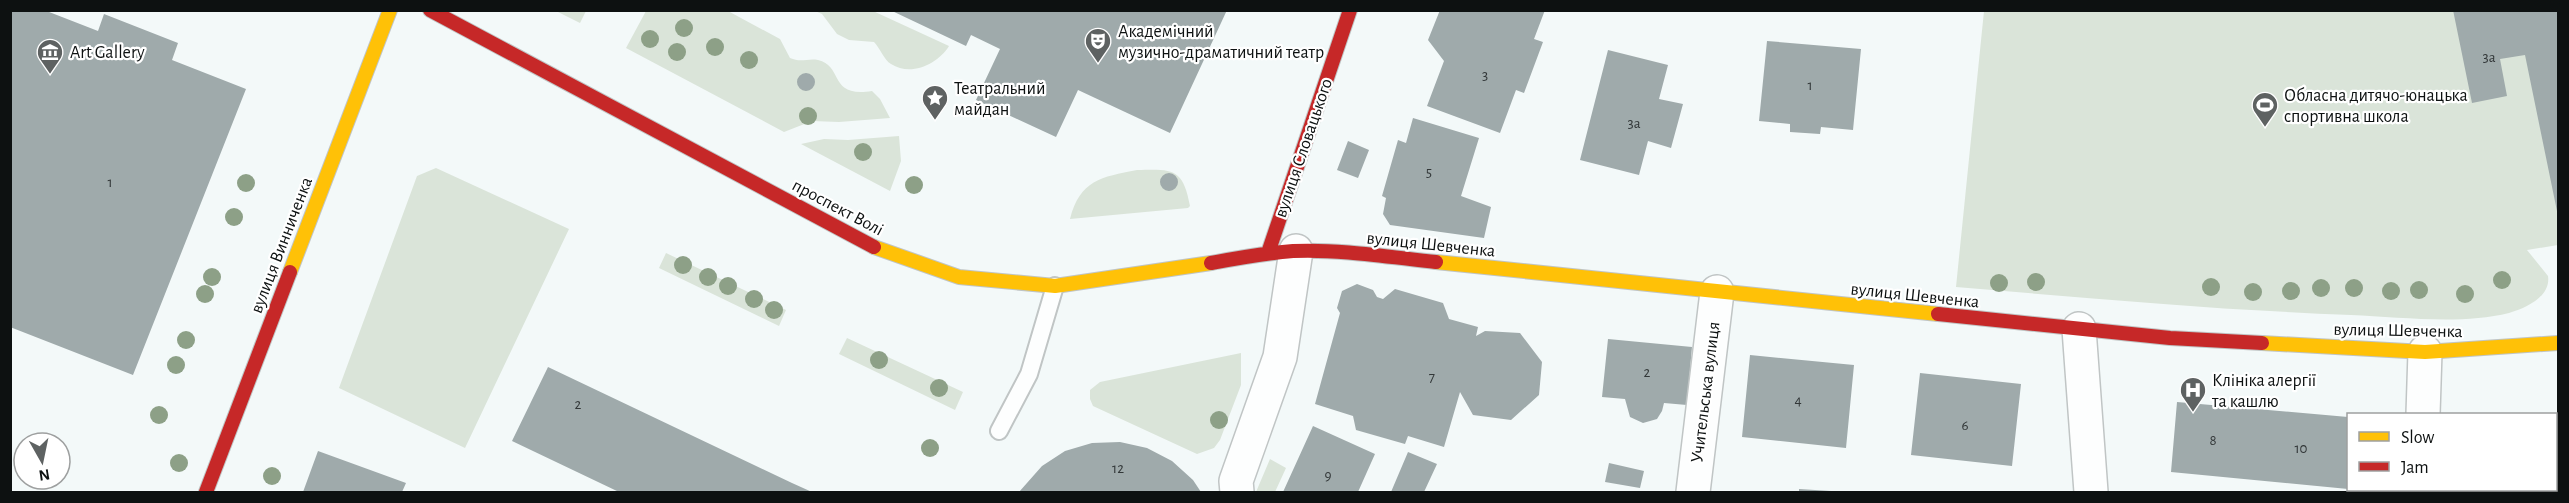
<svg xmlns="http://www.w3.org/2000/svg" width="2569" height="503" font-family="'Alegreya Sans',sans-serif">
	<rect width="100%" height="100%" fill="#f3f9f9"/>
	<!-- green -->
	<path fill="#dae4d9" d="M556,11H586L580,23Z
		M646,11H728L780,39L790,58C801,63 808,58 818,60C844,66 828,98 872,91L880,99L890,118L839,122L812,121L784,132L626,48Z
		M795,11H873L949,46C938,64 911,77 891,64C884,60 880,48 874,42L849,40L837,34L822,14L815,11Z
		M1984,11H2558V245L2527,250L2548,276C2551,296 2527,308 2509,313C2461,325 2400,317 2351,315C2219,310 2088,298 1956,287Z
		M899,136L901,161L890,191L801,144L824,139L848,140Z
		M436,168L569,229L465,448L339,388L417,176Z
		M1137,170C1173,169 1183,168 1190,206L1188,208L1070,219C1080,180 1101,177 1137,170Z
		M666,253L786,310L779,326L659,268Z
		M847,338L963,392L955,410L839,354Z
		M1241,353V385L1220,440L1214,448L1197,454L1093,406L1090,399V390L1100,382Z
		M1270,459L1286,468L1275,492H1256Z"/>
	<!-- building -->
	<path fill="#9faaab" d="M10,10H44L98,31L104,14L178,43L172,60L246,89L133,375L10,327Z
		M890,10H1227L1170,133L1078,90L1056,137L976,100L1000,49L971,35L966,46Z
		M1440,10H1545L1534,39L1543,42L1524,93L1516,90L1500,133L1427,106L1444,61L1428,40Z
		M2453,10H2558V216L2525,55L2500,59L2507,96L2472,103Z
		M1767,41L1861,49L1853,130L1821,127L1820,134L1790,132V124L1759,121Z
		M1608,50L1668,65L1659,99L1683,104L1671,148L1648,141L1639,175L1580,160Z
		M797 82a9 9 0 1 1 18 0a9 9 0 1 1-18 0Z
		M1413,118L1479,138L1461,196L1491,207L1484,238L1390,225L1383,214L1386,198L1382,196L1398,140L1406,143Z
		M1348,141L1369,150L1358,178L1337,170Z
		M1160 182a9 9 0 1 1 18 0a9 9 0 1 1-18 0Z
		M1357,284L1373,290L1377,297L1383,299L1395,289L1443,303L1449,319L1478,327L1476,336L1485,331L1520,333L1542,362L1539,395L1511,420L1473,415L1460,392L1444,447L1408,436L1405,444L1356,430L1353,416L1315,404L1340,313L1337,308L1342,291Z
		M1608,339L1692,347L1687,405L1664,403L1662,411L1657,419L1643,423L1630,417L1625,399L1602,397Z
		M1750,355L1854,365L1846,448L1742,437Z
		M548,367L792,483L812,492H619L512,441Z
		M1920,373L2021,384L2012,466L1911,455Z
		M2177,402L2348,417V489L2171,472Z
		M1313,426L1375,454L1358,492H1283Z
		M1120,442L1147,448L1172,461L1193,480L1201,492H1019L1042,466L1065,451L1092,443Z
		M318,451L406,483L402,492H303Z
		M1408,452L1437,464L1424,492H1391Z
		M1609,463L1644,471L1640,488L1605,482Z
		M1799,489L1831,491V492H1799Z"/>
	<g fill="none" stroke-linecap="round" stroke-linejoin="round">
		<!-- lane casing -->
		<g stroke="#c0c5c5" stroke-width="20">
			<path id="lane" d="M999,431L1029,374L1055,286"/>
		</g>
		<!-- street casing -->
		<g stroke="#c0c5c5" stroke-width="36">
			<path id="street" d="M2079,329L2091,492
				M2423,414L2425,352
				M1237,492L1236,481L1280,357L1296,251
				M1693,492L1717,292
				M2420,492V490"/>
		</g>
		<!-- slow casing -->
		<g stroke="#c0c5c5" stroke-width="16">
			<path id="slow" d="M874,247L959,277L1055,286L1211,263
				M1436,262L1938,314
				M290,272L390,10
				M2262,343L2425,352L2558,343"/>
		</g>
		<!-- jam casing -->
		<g stroke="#c0c5c5" stroke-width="16">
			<path id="jam" d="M430,10L874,247
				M1268,253L1350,10
				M1211,263C1238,258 1265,253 1293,251C1340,249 1389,257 1436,262
				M1938,314L2170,338L2262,343
				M206,492L290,272"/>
		</g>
		<!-- lane -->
		<use href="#lane" stroke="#fdfefe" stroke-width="16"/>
		<!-- street -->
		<use href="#street" stroke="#fdfefe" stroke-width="33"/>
		<!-- slow -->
		<use href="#slow" stroke="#ffc107" stroke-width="14"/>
		<!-- jam -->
		<use href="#jam" stroke="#c62828" stroke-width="14"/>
	</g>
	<!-- trees -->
	<g fill="#8da087">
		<circle cx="684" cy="28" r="9"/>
		<circle cx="650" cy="39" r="9"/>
		<circle cx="715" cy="47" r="9"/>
		<circle cx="677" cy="52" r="9"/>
		<circle cx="749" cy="60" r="9"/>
		<circle cx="808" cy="116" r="9"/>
		<circle cx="863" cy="152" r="9"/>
		<circle cx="246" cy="183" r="9"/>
		<circle cx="914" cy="185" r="9"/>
		<circle cx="234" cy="217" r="9"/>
		<circle cx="683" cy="265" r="9"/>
		<circle cx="212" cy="277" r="9"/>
		<circle cx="708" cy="277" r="9"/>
		<circle cx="2502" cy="280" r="9"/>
		<circle cx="2036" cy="282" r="9"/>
		<circle cx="1999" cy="283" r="9"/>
		<circle cx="728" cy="286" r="9"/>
		<circle cx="2211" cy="287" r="9"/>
		<circle cx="2321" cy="288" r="9"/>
		<circle cx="2354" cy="288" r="9"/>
		<circle cx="2419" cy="290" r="9"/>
		<circle cx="2291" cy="291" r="9"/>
		<circle cx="2391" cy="291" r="9"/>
		<circle cx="2253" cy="292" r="9"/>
		<circle cx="205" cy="294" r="9"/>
		<circle cx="2465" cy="294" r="9"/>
		<circle cx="754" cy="299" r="9"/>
		<circle cx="774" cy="310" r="9"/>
		<circle cx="186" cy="340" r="9"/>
		<circle cx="879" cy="360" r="9"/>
		<circle cx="176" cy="365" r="9"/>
		<circle cx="939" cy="388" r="9"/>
		<circle cx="159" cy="415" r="9"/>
		<circle cx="1219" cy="420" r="9"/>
		<circle cx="930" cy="448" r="9"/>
		<circle cx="179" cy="463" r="9"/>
		<circle cx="272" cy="476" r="9"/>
	</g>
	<!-- icons -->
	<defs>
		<g id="theatre-pin" transform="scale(1.35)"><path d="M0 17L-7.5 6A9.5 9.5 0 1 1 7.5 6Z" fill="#5e6262" stroke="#fff"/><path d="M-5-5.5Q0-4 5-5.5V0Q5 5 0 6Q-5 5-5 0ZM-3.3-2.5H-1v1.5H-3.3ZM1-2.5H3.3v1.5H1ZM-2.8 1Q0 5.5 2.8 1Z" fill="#fff"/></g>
		<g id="museum-pin" transform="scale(1.35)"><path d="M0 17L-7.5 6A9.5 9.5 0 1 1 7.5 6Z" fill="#5e6262" stroke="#fff"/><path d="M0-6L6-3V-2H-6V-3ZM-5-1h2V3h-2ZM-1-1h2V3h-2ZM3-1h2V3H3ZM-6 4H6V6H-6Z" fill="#fff"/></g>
		<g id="sight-pin" transform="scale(1.35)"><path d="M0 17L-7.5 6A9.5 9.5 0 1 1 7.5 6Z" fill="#5e6262" stroke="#fff"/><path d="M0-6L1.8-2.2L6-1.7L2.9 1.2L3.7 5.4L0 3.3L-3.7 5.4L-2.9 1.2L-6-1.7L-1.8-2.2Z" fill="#fff"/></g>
		<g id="stadium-pin" transform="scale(1.35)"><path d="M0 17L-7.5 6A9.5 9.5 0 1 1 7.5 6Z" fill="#5e6262" stroke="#fff"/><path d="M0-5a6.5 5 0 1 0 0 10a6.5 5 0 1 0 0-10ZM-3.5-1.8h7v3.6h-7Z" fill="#fff"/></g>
		<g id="hospital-pin" transform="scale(1.35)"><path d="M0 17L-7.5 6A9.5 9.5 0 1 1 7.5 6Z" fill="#5e6262" stroke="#fff"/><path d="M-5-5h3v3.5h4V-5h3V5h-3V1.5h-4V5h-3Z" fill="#fff"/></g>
	</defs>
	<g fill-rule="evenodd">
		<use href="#theatre-pin" x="1098" y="41"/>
		<use href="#museum-pin" x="50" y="52"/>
		<use href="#sight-pin" x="935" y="98"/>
		<use href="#stadium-pin" x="2265" y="105"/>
		<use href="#hospital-pin" x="2193" y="390"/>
	</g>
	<g text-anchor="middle" stroke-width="4.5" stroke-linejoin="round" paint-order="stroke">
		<!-- number labels -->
		<g font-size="15" fill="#323738">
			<text x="2489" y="62">3а</text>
			<text x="1485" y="80">3</text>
			<text x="1810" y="90">1</text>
			<text x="1634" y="128">3а</text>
			<text x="1429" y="177">5</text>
			<text x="110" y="187">1</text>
			<text x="1647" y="377">2</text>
			<text x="1432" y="382">7</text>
			<text x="1798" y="405">4</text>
			<text x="578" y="409">2</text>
			<text x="1965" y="430">6</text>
			<text x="2213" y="445">8</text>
			<text x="2301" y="453">10</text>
			<text x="1118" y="473">12</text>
			<text x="1328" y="480">9</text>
		</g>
		<!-- poi labels -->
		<g font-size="18" fill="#0d1111" stroke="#fff" text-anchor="start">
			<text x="1118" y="37">Академічний<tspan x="1118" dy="21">музично-драматичний театр</tspan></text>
			<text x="70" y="58">Art Gallery</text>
			<text x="954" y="94">Театральний<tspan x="954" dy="21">майдан</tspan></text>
			<text x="2284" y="101">Обласна дитячо-юнацька<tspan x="2284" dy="21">спортивна школа</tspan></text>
			<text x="2212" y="386">Клініка алергії<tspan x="2212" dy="21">та кашлю</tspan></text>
		</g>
		<!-- street labels -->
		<g font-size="18" fill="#0d1111" stroke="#fff">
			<text transform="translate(1303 148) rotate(-71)" y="6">вулиця Словацького</text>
			<text transform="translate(838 207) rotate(28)" y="6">проспект Волі</text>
			<text transform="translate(1431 244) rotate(6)" y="6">вулиця Шевченка</text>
			<text transform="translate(281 245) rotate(-69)" y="6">вулиця Винниченка</text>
			<text transform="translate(1915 295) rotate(6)" y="6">вулиця Шевченка</text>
			<text transform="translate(2398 330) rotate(1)" y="6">вулиця Шевченка</text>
			<text transform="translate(1705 392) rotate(-83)" y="6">Учительська вулиця</text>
		</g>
	</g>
	<!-- border -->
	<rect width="2569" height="503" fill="none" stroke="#0d1111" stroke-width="24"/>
	<!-- legend -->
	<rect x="2347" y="413" width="210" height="78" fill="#ffffff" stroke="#9ea0a0" stroke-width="1.5"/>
	<rect x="2359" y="432" width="30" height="9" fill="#ffc107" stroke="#9ea0a0" stroke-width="1.5"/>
	<text x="2401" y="443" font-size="18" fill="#0d1111">Slow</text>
	<rect x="2359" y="462" width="30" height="9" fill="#c62828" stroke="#9ea0a0" stroke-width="1.5"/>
	<text x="2401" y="473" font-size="18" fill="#0d1111">Jam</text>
	<!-- north arrow -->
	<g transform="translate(42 461) rotate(171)"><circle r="28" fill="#ffffff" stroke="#9ea0a0" stroke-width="1.5"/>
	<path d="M0-4.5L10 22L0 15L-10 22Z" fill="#5e6262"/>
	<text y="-9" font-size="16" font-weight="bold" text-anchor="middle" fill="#0d1111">N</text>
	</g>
</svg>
